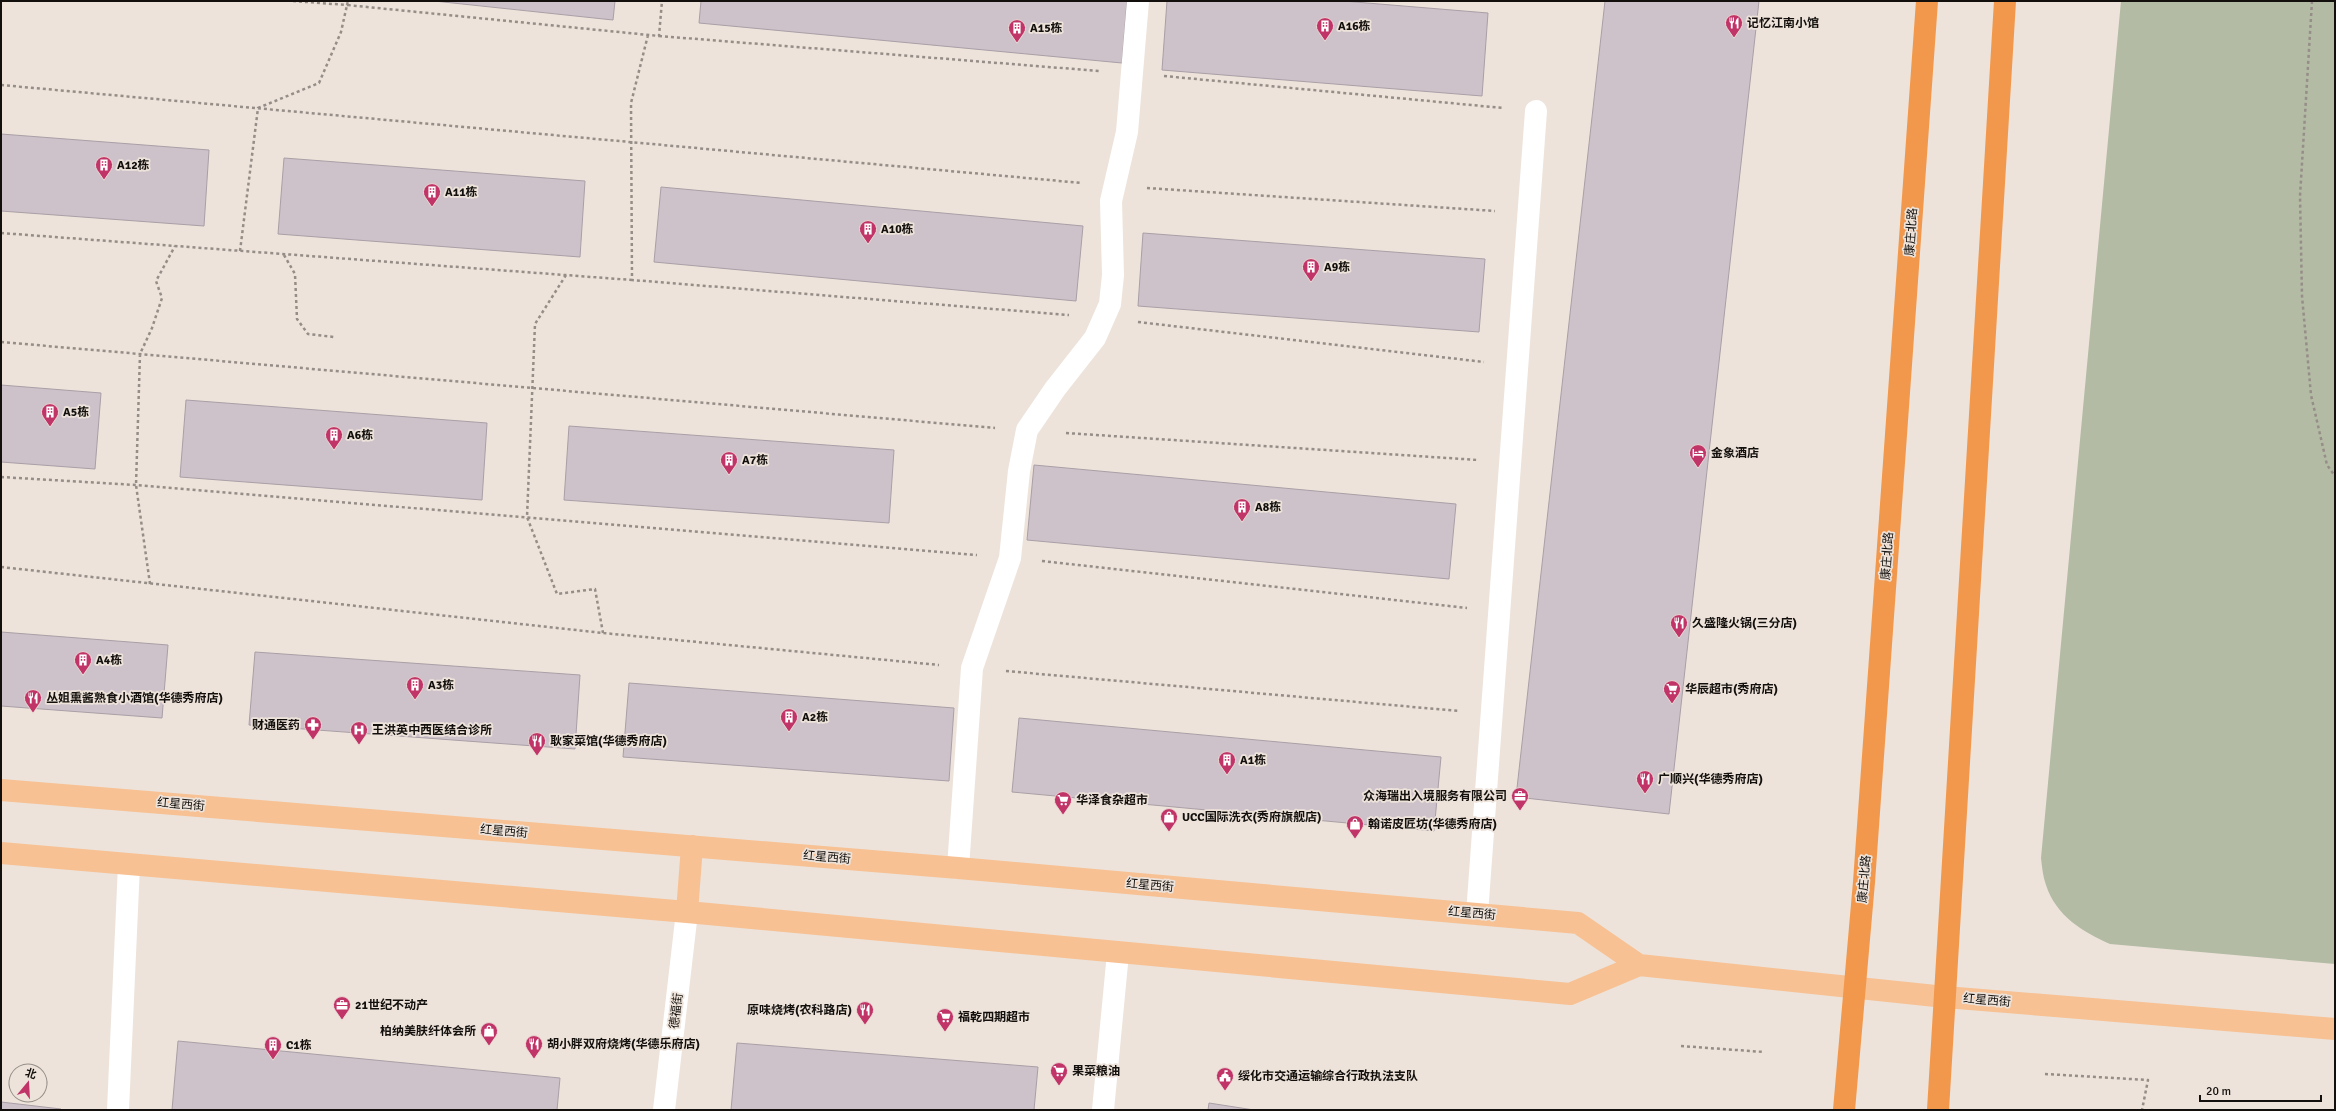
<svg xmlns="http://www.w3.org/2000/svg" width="2336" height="1111" font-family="Signika,'Noto Sans SC',sans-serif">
	<rect width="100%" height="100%" fill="#ede3da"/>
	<!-- green -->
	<path fill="#b3bba4" d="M2121,1H2335V964L2110,944C2083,932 2056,916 2046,885C2043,877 2042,867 2041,858Z"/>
	<!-- building -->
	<path fill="#cdc2ca" stroke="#a99fa6" d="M434,1H615L613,20Z
		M701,1H1127L1122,63L699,23Z
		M1167,1H1343L1488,13L1482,96L1162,70Z
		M1605,1H1759L1669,814L1516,797Z
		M1,134L209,150L204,226L1,211Z
		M284,158L585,181L580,257L278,234Z
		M661,187L1083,226L1076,301L654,262Z
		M1143,233L1485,259L1479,332L1138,306Z
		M1,385L101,393L95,469L1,462Z
		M186,400L487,423L482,500L180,477Z
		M569,426L894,450L889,523L564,500Z
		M1034,465L1456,504L1449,579L1027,540Z
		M1,632L168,645L162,718L1,706Z
		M255,652L580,675L575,749L249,725Z
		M629,683L954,708L949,781L623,757Z
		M1019,718L1441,757L1434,831L1012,792Z
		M178,1041L560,1078L557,1110H172Z
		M737,1043L1038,1067L1034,1110H731Z
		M1,1102L61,1109L60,1110H1Z
		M1209,1103L1254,1110H1208Z"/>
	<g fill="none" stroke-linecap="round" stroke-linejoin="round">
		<!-- path -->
		<path stroke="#958d87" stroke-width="2.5" stroke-dasharray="3 3" stroke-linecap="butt" d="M293,1L347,5L348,1
			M2312,1L2300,196L2302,296L2311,395L2327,465L2335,476
			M648,35L631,103L632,280L1069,315
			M659,36L1099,71
			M1164,76L1503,108
			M1,85L1082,183
			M1147,188L1495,211
			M1,233L632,280
			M240,251L258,108L319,83L341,32L347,5L659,36L662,1
			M284,255L295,274L297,319L308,334L334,337
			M566,275L535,324L527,517L557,594L595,589L603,633
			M1138,322L1484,362
			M1,342L995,428
			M1066,433L1478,460
			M1,477L136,485L977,555
			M1042,561L1467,608
			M1,567L603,633L939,665
			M150,584L136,485L140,354L152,328L162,298L156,281L175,246
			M1006,671L1459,711
			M1681,1046L1764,1052
			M2045,1074L2148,1080L2142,1110"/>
		<!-- minor -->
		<path stroke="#fff" stroke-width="22" d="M958,868L972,668L1010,558L1019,471L1027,430L1055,389L1095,338L1110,304L1113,275L1111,201L1127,132L1138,1
			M1477,914L1536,111
			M118,1110L129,865
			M664,1110L687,912
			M1103,1110L1118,953"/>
		<!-- major -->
		<path stroke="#f7c194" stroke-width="22" d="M1,790L958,868L1578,923L1639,965L1570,994L687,912L1,853
			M687,912L692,846
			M1639,965L1945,997L2335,1029"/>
		<!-- highway -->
		<path stroke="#f1984d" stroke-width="22" d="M1844,1110L1864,882L1927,1
			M1938,1110L2005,1"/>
	</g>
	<!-- icons -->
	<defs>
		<g id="restaurant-pin" transform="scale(0.9)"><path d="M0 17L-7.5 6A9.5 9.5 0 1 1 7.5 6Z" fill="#c03468" stroke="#ede3da"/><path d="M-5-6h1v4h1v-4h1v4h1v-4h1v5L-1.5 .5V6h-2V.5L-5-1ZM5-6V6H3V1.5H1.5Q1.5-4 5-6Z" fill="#fff"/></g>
		<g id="building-pin" transform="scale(0.9)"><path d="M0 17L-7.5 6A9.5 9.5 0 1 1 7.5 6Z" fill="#c03468" stroke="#ede3da"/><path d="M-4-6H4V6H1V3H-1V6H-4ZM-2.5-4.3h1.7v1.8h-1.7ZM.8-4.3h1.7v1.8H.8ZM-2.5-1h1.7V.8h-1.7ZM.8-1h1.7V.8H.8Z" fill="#fff"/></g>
		<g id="hotel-pin" transform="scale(0.9)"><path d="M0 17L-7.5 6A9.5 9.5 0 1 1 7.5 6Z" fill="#c03468" stroke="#ede3da"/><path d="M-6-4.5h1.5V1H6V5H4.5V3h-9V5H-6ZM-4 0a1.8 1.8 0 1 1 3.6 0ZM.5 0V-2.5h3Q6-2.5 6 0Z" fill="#fff"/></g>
		<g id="supermarket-pin" transform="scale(0.9)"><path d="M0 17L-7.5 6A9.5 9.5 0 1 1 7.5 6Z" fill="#c03468" stroke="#ede3da"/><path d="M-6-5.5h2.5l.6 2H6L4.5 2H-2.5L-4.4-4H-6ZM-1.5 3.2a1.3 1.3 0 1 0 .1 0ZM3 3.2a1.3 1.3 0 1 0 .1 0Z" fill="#fff"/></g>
		<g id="pharmacy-pin" transform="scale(0.9)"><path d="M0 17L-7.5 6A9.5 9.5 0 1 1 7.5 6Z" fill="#c03468" stroke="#ede3da"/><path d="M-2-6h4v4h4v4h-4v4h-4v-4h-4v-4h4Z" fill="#fff"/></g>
		<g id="hospital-pin" transform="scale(0.9)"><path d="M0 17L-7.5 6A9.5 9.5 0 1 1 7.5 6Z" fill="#c03468" stroke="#ede3da"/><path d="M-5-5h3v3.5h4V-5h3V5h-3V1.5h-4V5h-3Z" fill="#fff"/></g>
		<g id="office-pin" transform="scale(0.9)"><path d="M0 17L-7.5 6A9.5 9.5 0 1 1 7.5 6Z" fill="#c03468" stroke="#ede3da"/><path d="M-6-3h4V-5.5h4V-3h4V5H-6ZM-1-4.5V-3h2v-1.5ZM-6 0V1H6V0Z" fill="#fff"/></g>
		<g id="shop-pin" transform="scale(0.9)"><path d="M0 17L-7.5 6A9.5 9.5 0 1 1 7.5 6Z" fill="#c03468" stroke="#ede3da"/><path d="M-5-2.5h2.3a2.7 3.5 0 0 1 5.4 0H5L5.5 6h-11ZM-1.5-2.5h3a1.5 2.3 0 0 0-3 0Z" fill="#fff"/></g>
		<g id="civic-pin" transform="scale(0.9)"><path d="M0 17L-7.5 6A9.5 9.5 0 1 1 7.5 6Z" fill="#c03468" stroke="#ede3da"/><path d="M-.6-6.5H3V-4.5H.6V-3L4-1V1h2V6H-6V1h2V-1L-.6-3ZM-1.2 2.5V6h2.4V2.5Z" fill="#fff"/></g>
	</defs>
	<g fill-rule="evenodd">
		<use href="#restaurant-pin" x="1734" y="23"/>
		<use href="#building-pin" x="1325" y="26"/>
		<use href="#building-pin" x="1017" y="28"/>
		<use href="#building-pin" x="104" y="165"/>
		<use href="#building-pin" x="432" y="192"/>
		<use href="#building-pin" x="868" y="229"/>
		<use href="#building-pin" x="1311" y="267"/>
		<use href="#building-pin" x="50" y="412"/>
		<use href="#building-pin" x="334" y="435"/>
		<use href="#hotel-pin" x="1698" y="453"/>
		<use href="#building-pin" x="729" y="460"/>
		<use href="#building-pin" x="1242" y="507"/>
		<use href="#restaurant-pin" x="1679" y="623"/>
		<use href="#building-pin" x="83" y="660"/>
		<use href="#building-pin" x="415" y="685"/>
		<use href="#supermarket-pin" x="1672" y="689"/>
		<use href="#restaurant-pin" x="33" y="698"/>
		<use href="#building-pin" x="789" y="717"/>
		<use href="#pharmacy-pin" x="313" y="725"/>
		<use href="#hospital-pin" x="359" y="730"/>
		<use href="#restaurant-pin" x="537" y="741"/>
		<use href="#building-pin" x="1227" y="760"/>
		<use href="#restaurant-pin" x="1645" y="779"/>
		<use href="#office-pin" x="1520" y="796"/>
		<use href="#supermarket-pin" x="1063" y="800"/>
		<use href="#shop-pin" x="1169" y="817"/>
		<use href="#shop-pin" x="1355" y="824"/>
		<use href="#office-pin" x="342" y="1005"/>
		<use href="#restaurant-pin" x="865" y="1010"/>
		<use href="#supermarket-pin" x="945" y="1017"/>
		<use href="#shop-pin" x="489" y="1031"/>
		<use href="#restaurant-pin" x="534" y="1044"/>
		<use href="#building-pin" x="273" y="1045"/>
		<use href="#supermarket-pin" x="1059" y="1071"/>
		<use href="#civic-pin" x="1225" y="1076"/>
	</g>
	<g text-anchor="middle" stroke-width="3.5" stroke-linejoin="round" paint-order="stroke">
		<!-- poi labels -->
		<g font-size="12" font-weight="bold" fill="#120f0c" stroke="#ede3da" text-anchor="start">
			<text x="1747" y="27">记忆江南小馆</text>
			<text x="1338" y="30">A16栋</text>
			<text x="1030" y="32">A15栋</text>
			<text x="117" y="169">A12栋</text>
			<text x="445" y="196">A11栋</text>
			<text x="881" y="233">A10栋</text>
			<text x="1324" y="271">A9栋</text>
			<text x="63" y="416">A5栋</text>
			<text x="347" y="439">A6栋</text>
			<text x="1711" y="457">金象酒店</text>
			<text x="742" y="464">A7栋</text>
			<text x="1255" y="511">A8栋</text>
			<text x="1692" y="627">久盛隆火锅(三分店)</text>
			<text x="96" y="664">A4栋</text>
			<text x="428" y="689">A3栋</text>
			<text x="1685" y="693">华辰超市(秀府店)</text>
			<text x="46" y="702">丛姐熏酱熟食小酒馆(华德秀府店)</text>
			<text x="802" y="721">A2栋</text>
			<text x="300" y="729" text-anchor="end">财通医药</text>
			<text x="372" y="734">王洪英中西医结合诊所</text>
			<text x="550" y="745">耿家菜馆(华德秀府店)</text>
			<text x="1240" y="764">A1栋</text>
			<text x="1658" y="783">广顺兴(华德秀府店)</text>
			<text x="1507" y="800" text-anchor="end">众海瑞出入境服务有限公司</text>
			<text x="1076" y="804">华泽食杂超市</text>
			<text x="1182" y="821">UCC国际洗衣(秀府旗舰店)</text>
			<text x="1368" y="828">翰诺皮匠坊(华德秀府店)</text>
			<text x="355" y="1009">21世纪不动产</text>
			<text x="852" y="1014" text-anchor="end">原味烧烤(农科路店)</text>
			<text x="958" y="1021">福乾四期超市</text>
			<text x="476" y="1035" text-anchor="end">柏纳美肤纤体会所</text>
			<text x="547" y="1048">胡小胖双府烧烤(华德乐府店)</text>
			<text x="286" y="1049">C1栋</text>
			<text x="1072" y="1075">果菜粮油</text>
			<text x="1238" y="1080">绥化市交通运输综合行政执法支队</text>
		</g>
		<!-- street labels -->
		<g font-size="12" fill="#120f0c" stroke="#ede3da">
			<text transform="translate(1911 232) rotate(-86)" y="4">康庄北路</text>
			<text transform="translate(1887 556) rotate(-86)" y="4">康庄北路</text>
			<text transform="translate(181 804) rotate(5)" y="4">红星西街</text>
			<text transform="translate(504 831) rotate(5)" y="4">红星西街</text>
			<text transform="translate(827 857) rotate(5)" y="4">红星西街</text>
			<text transform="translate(1864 879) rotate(-85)" y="4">康庄北路</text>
			<text transform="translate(1150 885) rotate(5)" y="4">红星西街</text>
			<text transform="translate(1472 913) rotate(5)" y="4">红星西街</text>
			<text transform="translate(1987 1000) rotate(5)" y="4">红星西街</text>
			<text transform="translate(676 1011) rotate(-83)" y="4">德福街</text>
		</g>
	</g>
	<!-- border -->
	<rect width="2336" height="1111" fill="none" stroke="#120f0c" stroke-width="4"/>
	<!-- north arrow -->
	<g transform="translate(28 1083) rotate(18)"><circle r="19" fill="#ede3da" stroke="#958e88"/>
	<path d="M0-3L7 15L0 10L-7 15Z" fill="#c03468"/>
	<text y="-6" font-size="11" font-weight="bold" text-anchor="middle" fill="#120f0c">北</text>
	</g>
	<!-- scale -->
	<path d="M2200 1095v6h121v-6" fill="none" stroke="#120f0c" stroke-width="2"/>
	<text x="2206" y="1095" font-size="12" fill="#120f0c" stroke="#ede3da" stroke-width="3" paint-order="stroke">20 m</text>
</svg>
